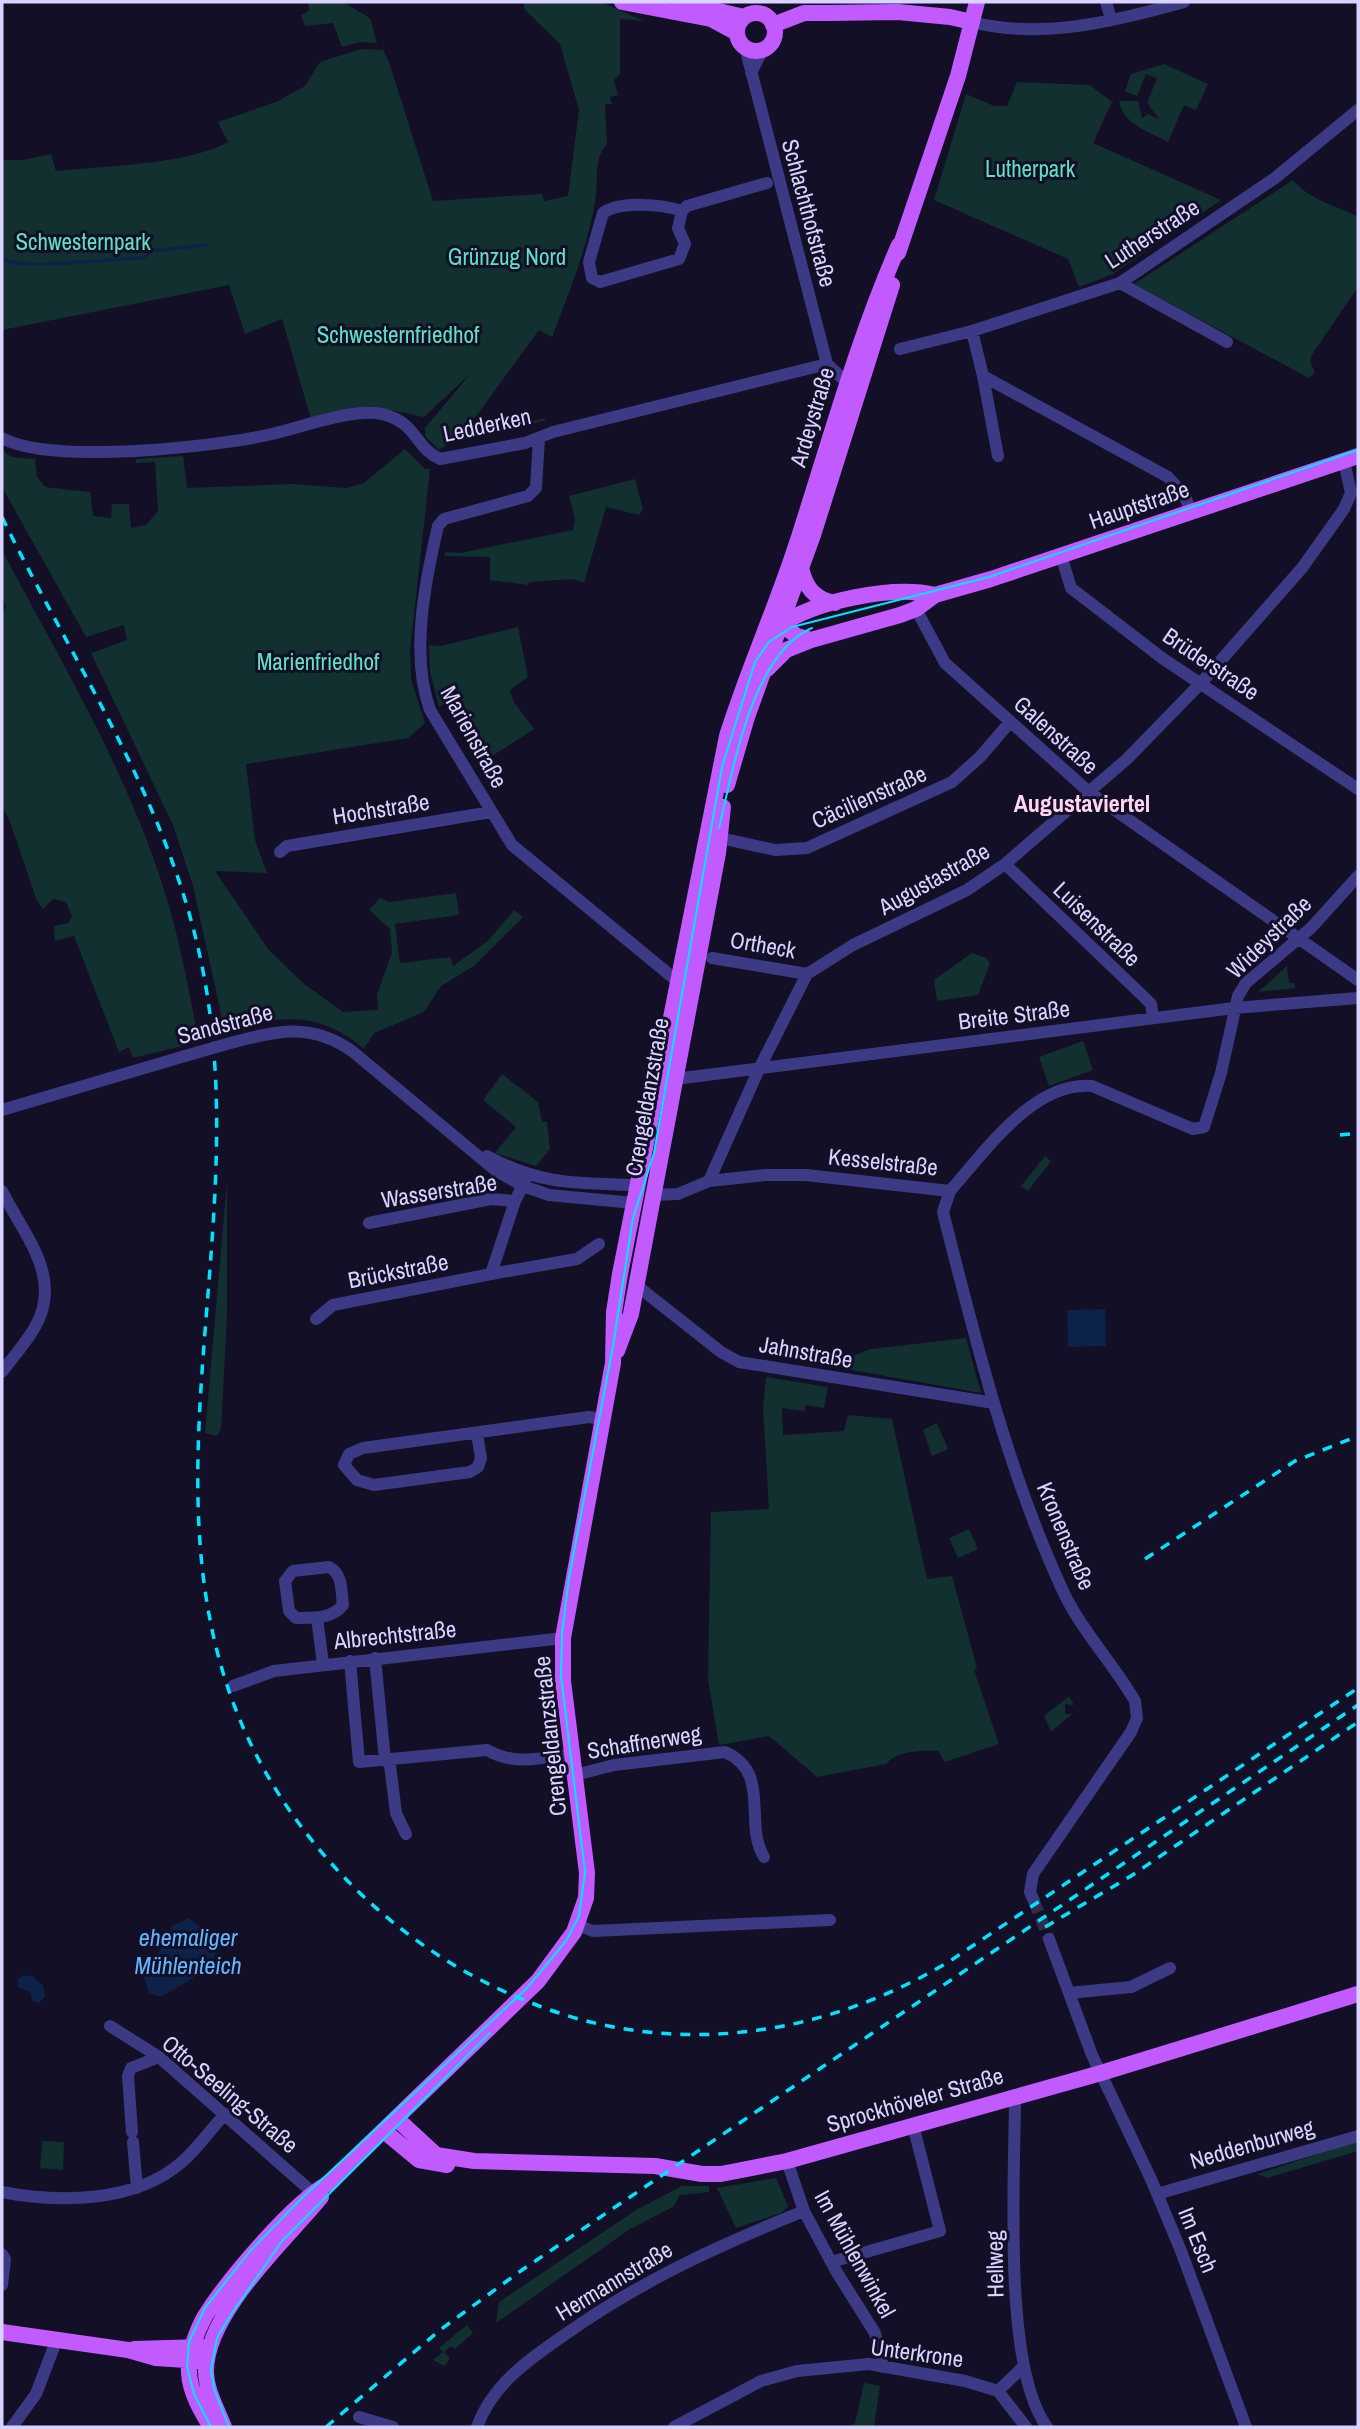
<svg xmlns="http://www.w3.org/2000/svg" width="1360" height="2429" font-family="'Archivo Narrow',sans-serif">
	<rect width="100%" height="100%" fill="#130f26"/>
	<!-- green -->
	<path fill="#12302f" d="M308,2H343L370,18L377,43L360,42L342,47L333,23L305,26L301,15L309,11Z
		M523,2H601L644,21L620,19V74L614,80L618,95L610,97L612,104H605L607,144C594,158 598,177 596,196C589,244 569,292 552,337L539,330L466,430L483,435L545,418V420L480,438L462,433L439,450L425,436V428L471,373L424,417L371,406L311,419L282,319L245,334L229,285L2,330V160H23L51,154L56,171C104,166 186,165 228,142L218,122L276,102L305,86L320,62L361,49L383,50L389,62L433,201L542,194L544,201L568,196L579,110L560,44L525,10Z
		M1164,64L1208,84L1196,110L1184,105L1168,142C1149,131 1124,126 1119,101H1138L1142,118L1148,114L1159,119L1147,103L1157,78L1146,74L1137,96L1125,91L1131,74Z
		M1017,82L1090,85L1112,102L1093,143L1221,200L1113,274L1079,287L1068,259L934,200L966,94L994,106H1007Z
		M1293,180C1309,200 1335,205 1358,217V287L1313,353L1310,360L1315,373L1309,378L1134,284Z
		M405,449L425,469H430L410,651L411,679L425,723L408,738L246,764L255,840L267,873L215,871L268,949L304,984L343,1012L378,1010L377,995L392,952L390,929L369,910L380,898L389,902L456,893L459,915L395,924L400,963L451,957L453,966L488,941L514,910L523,917L474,966L441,986L424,1012L374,1033L364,1049C316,1009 281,1016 225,1032L193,886L173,825L91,653L127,640L124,625L86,637L2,487V450L12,457L35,459L37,477L45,487L90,492L93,516L111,518L112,504H129L131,528L146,525L158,511L155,462L136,463V459L183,456L187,488L294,484L346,488L364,483Z
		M635,479L643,509L639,515L606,507L584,583L573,579L529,582L528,585L490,580V557L444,556L445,552L460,553L573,530L575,519L569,496Z
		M2,550C61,662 129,774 166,896C181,944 189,993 199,1042L133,1058L129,1047L119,1052L74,936L55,941L54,926L69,923L72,916L66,902L53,899L43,909L37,901L9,819L2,807V613L6,607L2,597Z
		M518,627L528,677L510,690L514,702L534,729L492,756L461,701L439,706L430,672L429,645L441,646Z
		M972,953L986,958L990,963L978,995L937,1001L934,980Z
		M1287,966L1289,983H1294L1295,988L1258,992Z
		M1083,1041L1093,1070L1049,1086L1039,1057Z
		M502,1074L538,1102L542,1122H547L550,1149L536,1166L495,1153L516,1127L483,1100Z
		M1045,1156L1051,1161L1028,1191L1021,1186Z
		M227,1182V1315L221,1429L217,1436L205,1433Z
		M966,1338L981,1393L846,1369L845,1359L871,1349Z
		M766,1377L828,1387L824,1408L806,1405L805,1411L782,1408L783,1435L844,1431L848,1415L892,1419L927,1579L952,1576L977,1668L974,1670L999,1744L945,1762L938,1751C922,1750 896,1751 886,1764L817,1777L769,1736L719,1745L708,1679L711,1512L769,1509L763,1408Z
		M937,1423L948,1449L932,1456L923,1430Z
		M969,1529L978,1549L958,1558L949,1538Z
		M1069,1696L1074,1705L1065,1704V1714H1072L1051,1732L1044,1716Z
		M42,2141L64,2142L63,2170L40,2168Z
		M1358,2141V2151L1267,2178L1257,2174Z
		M776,2178L788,2206L781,2213L736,2228L717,2188Z
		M682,2186H709V2192L680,2195L673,2207L630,2229L496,2323L499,2302L636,2210Z
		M467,2325L473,2333L455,2349L451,2346L444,2352L450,2358L445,2366L433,2360L443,2352L439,2348Z
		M864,2383L880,2386L874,2427H849L855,2423Z"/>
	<!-- water -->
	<path fill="#0c2248" d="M1105,1309L1106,1346L1068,1347L1067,1310Z
		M188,1918L214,1937L217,1949L213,1963L202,1973L161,1997L149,1993L142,1971L145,1965L157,1956L172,1926Z
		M23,1975L34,1977L44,1987L45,1997L39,2003L32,2001L30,1992L18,1987V1979Z"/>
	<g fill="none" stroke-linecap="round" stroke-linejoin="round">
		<!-- stream -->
		<path stroke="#0c2248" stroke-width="3.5" d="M2,259C20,271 116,258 144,258L153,250C172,251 188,245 207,245"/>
		<!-- minor-tunnel -->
		<path stroke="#312d47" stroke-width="12" stroke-dasharray="12 6" stroke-linecap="butt" d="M1034,1901L1049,1939"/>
		<!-- minor -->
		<path stroke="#3d3a85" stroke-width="12" d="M1106,2L1111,19
			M972,22C1041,40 1116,21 1184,2
			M745,47L827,364L842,378H855
			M751,73L763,49
			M682,211C662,204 620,201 603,213L589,262L592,278L600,282L679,259L685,244L678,228L682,211L687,206L767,183
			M1120,283L1227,342
			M972,331L983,376L1168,477L1185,496L1190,511
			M900,349L972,331L1120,283L1275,178L1358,110
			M983,376L998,456
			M2,438C51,465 216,447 272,434C302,427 353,408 382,414C417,422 415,448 440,459L525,443L553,432L827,364
			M539,438L536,488L528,496L444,519L438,526C425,582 410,655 430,710L512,845L682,985
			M1061,555L1071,588L1162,658L1358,789
			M916,609L945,663L1089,792L1358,980
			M720,838L775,850L807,848L952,782L980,757L1010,722
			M280,852L287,846L491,812
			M1005,864L1144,997L1151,1004L1153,1018
			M712,958L807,974
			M234,1042C278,1030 312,1023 352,1051L495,1170L523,1186L549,1195L634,1203
			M675,1079L1234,1008L1358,998
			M2,1110L185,1056
			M487,1156C543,1186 577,1183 637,1185
			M709,1181L759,1069L807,974L853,945L967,890L1005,864L1127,759L1201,683L1302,568L1344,509L1351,493L1344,461
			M2,1191C23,1234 64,1277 35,1327C26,1343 13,1357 2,1372
			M653,1195L678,1194L709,1181L765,1175H806L950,1191
			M369,1223L491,1199L515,1201
			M491,1274L577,1259L599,1244
			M636,1285L721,1352L739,1362L994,1403
			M316,1319L333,1305L491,1274L515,1201L528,1175
			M477,1434L481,1458L478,1467L470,1472L374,1485L357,1480L344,1465L349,1454L363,1448L589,1417L602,1419
			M329,1567C343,1574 341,1591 343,1605C332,1619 314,1618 296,1618L289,1611L285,1581L293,1571Z
			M317,1618L323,1664
			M375,1658L385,1760L390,1765L396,1813L406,1834
			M350,1661L359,1762L487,1750C515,1766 541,1758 572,1754
			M233,1686L274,1671L563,1638
			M575,1775L614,1765L725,1752C772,1773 743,1822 764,1857
			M1034,1901L1030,1892L1033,1874L1131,1732L1137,1718L1135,1701C1113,1663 1080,1629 1062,1589C1007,1469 975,1339 943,1212L950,1191C985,1152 1033,1081 1092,1086L1193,1129L1204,1127L1221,1073L1238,996L1246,983L1311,928L1358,876
			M577,1925L593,1931L830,1920
			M1049,1939L1092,2055L1151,2179L1181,2251L1246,2427
			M1069,1993L1131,1987L1170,1968
			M110,2026L159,2057L320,2199
			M1015,2095C1015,2174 1002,2367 1047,2427
			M132,2132L128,2076L131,2068L159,2057
			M133,2142L137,2188
			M787,2161L804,2211L836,2271L875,2333L883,2367
			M2,2192C59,2203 135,2203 182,2162C198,2148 211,2129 225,2114
			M1157,2194L1358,2136
			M2,2254L5,2259L2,2285
			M831,2262L940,2231L913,2125
			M998,2391L1026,2427
			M359,2417L393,2427
			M12,2427L36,2394L57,2339
			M477,2427C492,2385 528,2360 563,2336C640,2281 717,2246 804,2211
			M674,2427L761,2381L797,2371L869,2364L965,2381L998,2391L1023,2367"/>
		<!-- major -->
		<path stroke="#c25bff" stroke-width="16" d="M622,2L711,19L737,33
			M680,2L744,17
			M737 32a19 19 0 1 1 38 0a19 19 0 1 1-38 0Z
			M773,25L804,13H827L898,12L950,17L972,22
			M898,253L958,76L977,2
			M801,567C805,587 814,599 835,603
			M780,624L797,636L811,640L900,615L916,609L935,595L991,579L1358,456
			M779,626C814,601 893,585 935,595
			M767,669L786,650L811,640
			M727,785L747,717L813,535L892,285
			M617,1351L631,1314L718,853L723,807
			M397,2119L436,2155L474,2161L655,2166L702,2174H721L787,2161L1101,2073L1358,1994
			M384,2131L419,2160L447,2165
			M2,2332L128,2350L156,2358L201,2361
			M134,2349L202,2347
			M211,2427C201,2411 190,2392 189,2373C188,2355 196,2332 205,2316C227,2281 293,2202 329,2183L538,1981L574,1932L586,1898L587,1873L563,1681V1638L613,1363L614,1312L620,1274L727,736C747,672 775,610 796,546C829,445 856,343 899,245
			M224,2427C217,2409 206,2390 206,2371C206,2312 286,2240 321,2197"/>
		<!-- tram -->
		<path stroke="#00e5ff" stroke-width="2" d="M719,828C733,770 752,653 812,628
			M211,2427L194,2394L187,2367L189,2342L205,2308L250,2251L303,2197L527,1988L566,1941L579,1916L585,1872L561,1676L562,1633L569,1578L613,1346L633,1218L654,1153L722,767L755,662L769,642L792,627L989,577L1358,450
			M229,2427L214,2389L211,2369L217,2338L230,2316L282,2241L490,2033"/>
		<!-- rail -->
		<path stroke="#00e5ff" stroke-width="3.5" stroke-dasharray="10 9" stroke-linecap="butt" d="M2,517C75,667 171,805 203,971C262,1272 97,1575 314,1843C372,1915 448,1971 534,2004C673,2059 824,2037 950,1961L1358,1688
			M1340,1135L1358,1133
			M1145,1559L1295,1461L1358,1436
			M1045,1927L1131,1876L1358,1722
			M326,2427L440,2330L522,2270L1358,1705"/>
		<!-- minor-bridge -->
		<path stroke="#3d3a85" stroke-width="12" d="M185,1056L234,1042"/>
	</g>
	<g text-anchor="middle" stroke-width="6" stroke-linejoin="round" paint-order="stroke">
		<!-- park labels -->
		<g font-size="23" fill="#5fe0c0" stroke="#130f26">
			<text x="1030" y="177">Lutherpark</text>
			<text x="83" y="250">Schwesternpark</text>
			<text x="507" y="265">Grünzug Nord</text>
			<text x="398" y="343">Schwesternfriedhof</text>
			<text x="318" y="670">Marienfriedhof</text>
		</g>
		<!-- street labels -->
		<g font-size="23" fill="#d9d4ff" stroke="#130f26">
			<text transform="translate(809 213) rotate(75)" y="8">Schlachthofstraße</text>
			<text transform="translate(1152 234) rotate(-33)" y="8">Lutherstraße</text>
			<text transform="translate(812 417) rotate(-73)" y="8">Ardeystraße</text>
			<text transform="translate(487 425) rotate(-12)" y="8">Ledderken</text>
			<text transform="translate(1139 505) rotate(-19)" y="8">Hauptstraße</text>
			<text transform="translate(1211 664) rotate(34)" y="8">Brüderstraße</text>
			<text transform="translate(1056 735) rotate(42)" y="8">Galenstraße</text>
			<text transform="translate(474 737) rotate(61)" y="8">Marienstraße</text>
			<text transform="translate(869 797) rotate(-24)" y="8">Cäcilienstraße</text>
			<text transform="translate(381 809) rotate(-9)" y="8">Hochstraße</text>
			<text transform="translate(934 879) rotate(-29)" y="8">Augustastraße</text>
			<text transform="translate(1097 924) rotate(44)" y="8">Luisenstraße</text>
			<text transform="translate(1269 937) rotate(-44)" y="8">Wideystraße</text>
			<text transform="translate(763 945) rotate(10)" y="8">Ortheck</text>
			<text transform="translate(1014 1015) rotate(-7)" y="8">Breite Straße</text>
			<text transform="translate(225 1024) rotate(-15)" y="8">Sandstraße</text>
			<text transform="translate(647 1097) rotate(-80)" y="8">Crengeldanzstraße</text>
			<text transform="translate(883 1162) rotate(6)" y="8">Kesselstraße</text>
			<text transform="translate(439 1191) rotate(-9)" y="8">Wasserstraße</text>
			<text transform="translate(398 1271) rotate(-11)" y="8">Brückstraße</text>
			<text transform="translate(806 1352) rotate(10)" y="8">Jahnstraße</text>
			<text transform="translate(1066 1536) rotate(67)" y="8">Kronenstraße</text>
			<text transform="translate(395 1635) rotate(-6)" y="8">Albrechtstraße</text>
			<text transform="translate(550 1736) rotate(-96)" y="8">Crengeldanzstraße</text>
			<text transform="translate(644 1742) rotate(-9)" y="8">Schaffnerweg</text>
			<text transform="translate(230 2094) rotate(40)" y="8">Otto-Seeling-Straße</text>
			<text transform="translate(915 2100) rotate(-16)" y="8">Sprockhöveler Straße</text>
			<text transform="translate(1252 2144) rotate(-16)" y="8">Neddenburweg</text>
			<text transform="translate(1198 2240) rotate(68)" y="8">Im Esch</text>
			<text transform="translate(855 2254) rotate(61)" y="8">Im Mühlenwinkel</text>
			<text transform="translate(995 2264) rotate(-91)" y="8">Hellweg</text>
			<text transform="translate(614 2281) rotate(-31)" y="8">Hermannstraße</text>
			<text transform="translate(917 2353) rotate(8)" y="8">Unterkrone</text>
		</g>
		<!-- neighbourhood labels -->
		<g font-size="24" font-weight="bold" fill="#ffd6f0" stroke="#130f26">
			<text x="1082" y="812">Augustaviertel</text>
		</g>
		<!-- water labels -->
		<g font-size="24" font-style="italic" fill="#62b6ff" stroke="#130f26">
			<text x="188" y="1946">ehemaliger<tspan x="188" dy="28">Mühlenteich</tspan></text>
		</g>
	</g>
	<!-- border -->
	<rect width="1360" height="2429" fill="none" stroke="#d9d4ff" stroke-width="7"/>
</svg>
